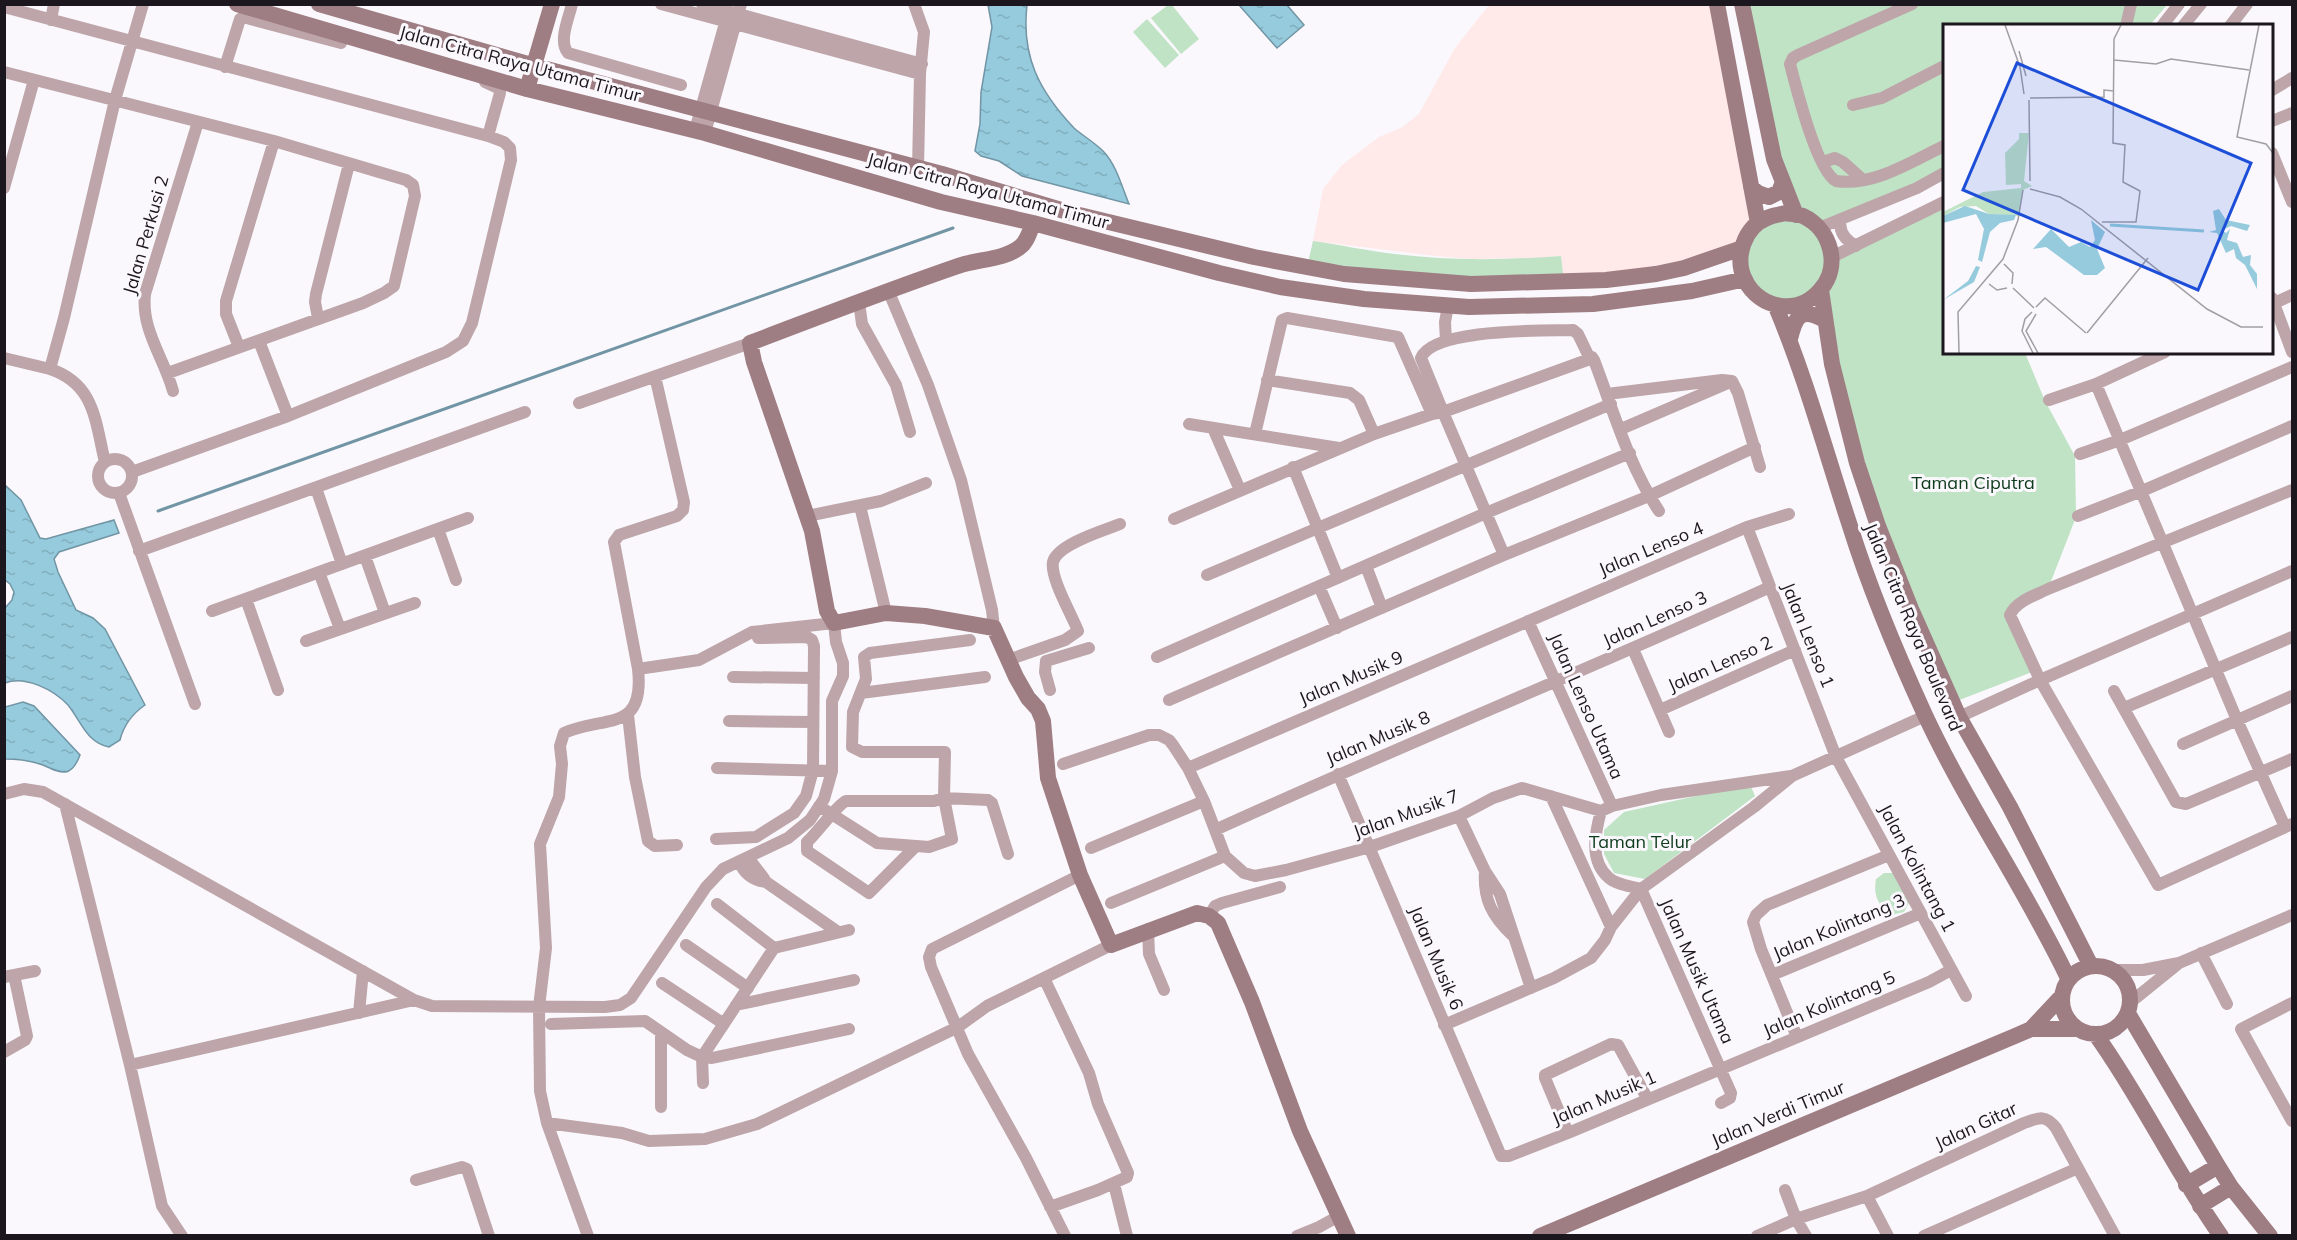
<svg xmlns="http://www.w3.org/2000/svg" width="2297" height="1240" font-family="Mulish,sans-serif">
	<defs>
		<pattern id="water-ripples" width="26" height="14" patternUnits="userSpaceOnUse" patternTransform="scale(1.5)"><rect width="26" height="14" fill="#95cbdd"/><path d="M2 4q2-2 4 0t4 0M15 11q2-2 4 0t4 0" fill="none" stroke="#80aebd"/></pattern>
	</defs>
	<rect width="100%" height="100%" fill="#faf8fc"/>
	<!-- commercial -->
	<path fill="#ffe9e9" d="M1489,5H1717L1753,227L1742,248L1685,267L1564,281L1561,256L1531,258L1472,259L1436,256L1313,241L1323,189L1342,165L1379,137L1401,128L1419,114L1455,48Z"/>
	<!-- green -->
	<path fill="#c0e2c5" d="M1168,5H1172L1199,39L1181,54L1151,18Z
		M1746,5H2167L2150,25L1944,26V172L1819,227L1832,258L1944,202V352L2025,353L2045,401L2075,456L2076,517L2048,589L2010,618L2032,672L1949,704L1878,526L1821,290L1797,304L1754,292L1742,248L1746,237L1785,213L1779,164Z
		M1147,19L1179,55L1165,68L1133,32Z
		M1313,241C1341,245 1368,251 1395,254C1450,261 1507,260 1561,256L1564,281L1471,284L1307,267Z
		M1750,784L1755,796L1645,879L1614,873L1604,854V830L1624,812Z
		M1884,873H1893L1909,903L1904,912L1891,915C1878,906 1873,895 1876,879Z"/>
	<!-- water -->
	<path fill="url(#water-ripples)" stroke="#7195a4" stroke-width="1.5" d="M988,5H1027C1021,56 1039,91 1074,128C1083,136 1094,142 1103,151C1116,164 1122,187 1129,204L1022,176L999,161L981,156L975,151L980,124L981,92L992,27Z
		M1239,5H1287L1304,25L1277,48Z
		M5,485L21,500L40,538L46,539L114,520L119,533L59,552L54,559L58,572L76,610L93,618L105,629L145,705C132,714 124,724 120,740L109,747C86,742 81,721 68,705C54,690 25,675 5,683V608L12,600L14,592L10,584L5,580Z
		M23,702L34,706L80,755C71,779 61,773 43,765C32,761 16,759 5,759V707Z"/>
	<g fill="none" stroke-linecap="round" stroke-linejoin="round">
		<!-- stream -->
		<path stroke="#7195a4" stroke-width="3" d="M158,511L953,228"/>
		<!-- street -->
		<path stroke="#bda5a9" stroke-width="12" d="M572,4C569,18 558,41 568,53L681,85
			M661,4L920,74
			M702,4L922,64
			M914,4L924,32L920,74L918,168
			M1912,4L1798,55L1793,58L1790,64C1796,87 1817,171 1836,181C1873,187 1912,161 1944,146
			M4,7L488,136L504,142L510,148L511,160L472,323L463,341L446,352L288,416L132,472
			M51,20L54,4
			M2126,26L2131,4
			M2162,26L2179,4
			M2183,26L2201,4
			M2230,26L2247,4
			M225,67L240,19L243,17L341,43
			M4,72L274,141L406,180L413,185L415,196L394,286L384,293L363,303L168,373
			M485,82L498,88L500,93L488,136
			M2272,90L2292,78
			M1853,105L1882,98L1944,66
			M2272,121L2292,113
			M695,130L727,16
			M705,133L741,4
			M2272,153L2292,202
			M1823,162L1835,158L1843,162L1863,180
			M4,188L34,80
			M1841,219C1838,231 1845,240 1856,246
			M1819,228L1917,188L1944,173
			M1832,257L1944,202
			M888,290L928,385L961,480L992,610L994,628
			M2272,298L2292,352
			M859,302L862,324L896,385L910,432
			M2272,304L2292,295
			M318,318L315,302L316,294L349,164
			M259,341L288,416
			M1446,341L1445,322L1448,306
			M239,347L226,314V301L274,141
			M4,358L50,369L64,318L115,100L143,4
			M1590,359L1443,412L1421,358C1433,328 1543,331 1573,330L1578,334L1590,359L1592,357L1594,360C1613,410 1629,466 1659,511
			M50,369C95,384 95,421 105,462
			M1267,380L1350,393L1359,400L1374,434
			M2096,384L2237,720L2285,827
			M173,391C164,358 141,330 145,294L198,122
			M1607,394L1722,380L1732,381L1738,393L1760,467
			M2049,400L2096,384L2165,352
			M579,403L750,343
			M1189,424L1339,448
			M1213,428L1240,490
			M1621,429L1728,383
			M1255,434L1282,320L1287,318L1398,337L1432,414L1443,412L1504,555
			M2080,454L2120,440L2292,367
			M98 476a17 17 0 1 1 34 0a17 17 0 1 1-34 0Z
			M1293,467L1338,578
			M316,488L342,564
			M2292,490L2048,589C2036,595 2016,601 2010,615L2040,680L2158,885L2292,824
			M119,493L195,704
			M860,506L886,613
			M807,516L881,501L926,483
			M2078,516L2142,491L2292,426
			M1174,519L1374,434L1432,414
			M1747,527L1836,757L1966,996
			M438,529L456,580
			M139,551L525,412
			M365,556L385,613
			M1366,566L1382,608
			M319,572L340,629
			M1207,575L1611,404
			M1319,586L1337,628
			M246,599L278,690
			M212,611L468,518
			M1528,621L1612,806
			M306,641L415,603
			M1633,649L1669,732
			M1157,657L1486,513L1630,453
			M1008,660L1065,640L1078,631C1072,615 1050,578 1053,562C1057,544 1105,530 1120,524
			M733,677L814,678
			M1050,690L1045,672L1046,661L1089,648
			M2114,691L2176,802L2186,804L2292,759
			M861,693L985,677
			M1169,700L1504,555L1649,496L1755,447
			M2124,708L2292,637
			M1660,710L1795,650
			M628,715L635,777L648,841L655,846L677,845
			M1959,717L2040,680L2292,571
			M729,721L813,722
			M2183,744L2292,696
			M1063,764L1149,735H1159L1169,740L1173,745L1188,768L1204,801L1225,856L1244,873L1255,876L1286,870L1370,847L1459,816L1493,798L1522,788L1601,811
			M717,768L832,771
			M1188,768L1747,527L1789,514
			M1338,774L1501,1156H1509L1568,1133L1929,982L1951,970
			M4,794L24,789L43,792L414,1000
			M1551,796L1611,927
			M65,804L130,1065L162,1206L182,1236
			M819,806L877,843L929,847L952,839L944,798L945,752H862L852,747L853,712L866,679L864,657L870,653L970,640
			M1459,816L1485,871L1500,894L1531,988
			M1215,830C1399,746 1586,671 1770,587
			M716,839L756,837L794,813L806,796L813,770L814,646L812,640L807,637L758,638
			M916,846L869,893L807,851V842C817,833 837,805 846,801H934L944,798L988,800L992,803L1008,854
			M1091,848L1204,801
			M749,857C753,867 761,872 766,882
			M739,861C744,874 752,880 766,882L838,932
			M1485,871C1483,899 1492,916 1512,935
			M1641,889C1631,886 1617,885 1609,878C1589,861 1595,833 1601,811L1612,806L1661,795L1791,776
			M1641,889L1731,1093L1730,1098L1721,1103
			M1111,903L1225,856
			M717,904L774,948
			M1209,916L1215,906L1222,903L1280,887
			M1148,929L1149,954L1164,990
			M686,945L748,988
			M2201,953L2227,1004
			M2179,963L2292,915
			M2115,970H2143L2179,963L2132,1001
			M1772,975L1921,913
			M4,977L35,971
			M1044,978L1089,1073L1098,1104L1128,1173L1127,1177L1098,1190L1050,1207
			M662,983L724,1024
			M2292,1003L2241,1029L2292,1121
			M736,1005L854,980
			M359,1013L363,971
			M551,1024L645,1021L687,1050L702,1057L712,1058L849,1029
			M1444,1025L1554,978L1591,958L1605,940L1611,927L1641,889L1754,807L1792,776L1925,716
			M661,1032V1107
			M1797,1037L1761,949L1753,922L1756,915L1767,905L1889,855
			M4,1052L25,1040L27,1036L14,975
			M130,1065L414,1000L432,1006L605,1007L620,1005L631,998L706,887L723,869L788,838L810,820L824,799L832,771V701L843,676V663L836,642L834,623L752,632L699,660L638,669
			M703,1083L702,1057L774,948L849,930
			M547,1123L622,1133L649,1141L705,1139L757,1124L958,1027L987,1006L1111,945
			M1568,1133L1545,1078V1075L1611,1044L1618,1045L1647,1098
			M416,1180L462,1167L467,1169L489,1236
			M1114,1184L1127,1236
			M1785,1190L1796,1219L1806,1236
			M1867,1196L1888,1236
			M588,1236L547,1123L540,1091L539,1007L546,948L540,844L559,797L562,764L560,746L564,733C605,715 645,733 638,669L614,542L619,535L677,516L683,510L684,502L655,376
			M1065,1236L1026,1158L968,1054L931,967L929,957L932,949L1080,875
			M1297,1236L1319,1227L1339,1216
			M1757,1236L1796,1219L1867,1196L2024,1123C2040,1117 2046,1115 2056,1128L2115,1236
			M1924,1236L2078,1168"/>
		<!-- secondary -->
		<path stroke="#9e7d83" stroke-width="16" d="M237,4L527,89L705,133L941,202L1033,223L1219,273L1280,287L1364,299L1469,307L1593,304L1692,291L1745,279
			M319,4L535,66L942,174L1071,213L1254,257L1344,274L1471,284L1606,280L1656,274L1684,268L1742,248
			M1717,4L1758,223
			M1742,4L1774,159L1796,215
			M527,89L552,4
			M1751,187L1758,193L1769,197L1779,192L1783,182
			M1785,213C1791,214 1798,214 1803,216C1831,229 1841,266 1821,289C1799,316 1760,310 1745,280C1734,258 1744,227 1767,218C1773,215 1779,215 1785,213Z
			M1033,223C1030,231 1027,242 1020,247C1004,260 977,259 958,266C888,290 819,317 750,343L754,362L812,531L827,611L834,623L886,613L925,616L994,628L1016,677L1028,698L1038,709L1043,721L1048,778L1080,875L1111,945L1197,913L1209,916L1218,923L1252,1002L1300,1131L1348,1236
			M1821,290L1832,364L1857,463L1878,526L1911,609L1959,717L2010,807L2091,966
			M1776,307C1806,378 1826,453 1850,526C1870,590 1897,654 1925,715C1967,805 2025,888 2068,978
			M1790,339C1796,314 1801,308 1825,320
			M2062 1000a34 34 0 1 1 68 0a34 34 0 1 1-68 0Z
			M2129,1015L2218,1166L2231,1187L2270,1236
			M2031,1029H2077
			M2096,1035C2142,1099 2175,1171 2221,1236
			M2186,1185L2218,1166
			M2200,1206L2231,1187
			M1540,1236L2015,1036L2031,1029L2061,997"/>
	</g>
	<g text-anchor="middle" stroke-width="6" stroke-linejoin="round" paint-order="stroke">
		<!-- street labels -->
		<g font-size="18" fill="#1c171f" stroke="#faf8fc">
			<text transform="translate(520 64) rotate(15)" y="6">Jalan Citra Raya Utama Timur</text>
			<text transform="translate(988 191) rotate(15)" y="6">Jalan Citra Raya Utama Timur</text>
			<text transform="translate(146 235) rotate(-74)" y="6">Jalan Perkusi 2</text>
			<text transform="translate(1651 549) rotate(-23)" y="6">Jalan Lenso 4</text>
			<text transform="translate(1655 619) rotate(-24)" y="6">Jalan Lenso 3</text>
			<text transform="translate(1913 627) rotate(67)" y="6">Jalan Citra Raya Boulevard</text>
			<text transform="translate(1808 635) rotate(68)" y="6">Jalan Lenso 1</text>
			<text transform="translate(1720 664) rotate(-24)" y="6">Jalan Lenso 2</text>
			<text transform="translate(1351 678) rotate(-23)" y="6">Jalan Musik 9</text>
			<text transform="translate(1586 706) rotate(66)" y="6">Jalan Lenso Utama</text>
			<text transform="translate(1378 738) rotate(-23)" y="6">Jalan Musik 8</text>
			<text transform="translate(1406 814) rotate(-20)" y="6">Jalan Musik 7</text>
			<text transform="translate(1917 868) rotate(62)" y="6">Jalan Kolintang 1</text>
			<text transform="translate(1839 927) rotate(-23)" y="6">Jalan Kolintang 3</text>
			<text transform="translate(1436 958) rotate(67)" y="6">Jalan Musik 6</text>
			<text transform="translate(1697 971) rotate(66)" y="6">Jalan Musik Utama</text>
			<text transform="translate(1829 1004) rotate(-23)" y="6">Jalan Kolintang 5</text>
			<text transform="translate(1604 1098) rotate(-23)" y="6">Jalan Musik 1</text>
			<text transform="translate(1778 1114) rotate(-23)" y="6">Jalan Verdi Timur</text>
			<text transform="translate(1976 1126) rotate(-25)" y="6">Jalan Gitar</text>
		</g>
		<!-- park labels -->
		<g font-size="18" fill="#0d3a1b" stroke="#faf8fc">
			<text x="1973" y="489">Taman Ciputra</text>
			<text x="1640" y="848">Taman Telur</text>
		</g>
	</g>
	<!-- overview -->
	<g transform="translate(1943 24)">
		<rect width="330" height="330" fill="#faf8fc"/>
		<path d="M76,109H86L81,157L89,162L80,166L76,192L46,190L33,182L17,183L0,192V188L40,168L78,164V160L63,161L62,129L76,115Z" fill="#c0e2c5"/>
		<path d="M22,182L46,190L73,191L71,196L57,199L47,208L39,238L35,236L41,205L33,190L0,199V192ZM276,185L283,196L307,201L304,207L288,202L279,206L283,209L287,205L284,216L294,219L300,233L308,231L307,241L314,250V265L302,241L293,234L291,225L283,229L274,209L266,208L273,206L270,187ZM148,196L162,208L154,225L162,244L154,251H141L103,223L90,225L108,205L126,223L138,218L147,223L152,216ZM33,242L37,243L31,258L0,276L25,257Z" fill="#95cbdd"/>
		<path fill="none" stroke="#95cbdd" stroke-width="3" d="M167,201L261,207"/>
		<path fill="none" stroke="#a19ea4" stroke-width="1.5" d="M62,1L77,43L81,70M316,1L294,113L323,120L330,129M76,27L83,52M171,36L213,40L228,35L306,46M87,74L161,73V66L171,67M86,76L87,157M87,165L117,173L138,185L264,285L298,303H320M159,198H193L197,167L180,158L182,121L170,119L171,15L178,1M61,240L70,249L69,260M46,260L54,266L64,264M70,264L91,284M93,283L102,274L143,309M89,288L82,295L79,307L90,329M93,290L83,307L95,329M144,309L205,234M16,329L15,288L60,235L75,196L80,166"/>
		<path fill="#1d4ed8" fill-opacity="0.15" stroke="#1d4ed8" stroke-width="3" d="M74,39L308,139L255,266L20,166Z"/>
		<rect width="330" height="330" fill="none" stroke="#1c171f" stroke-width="3"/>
	</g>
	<!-- border -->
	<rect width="2297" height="1240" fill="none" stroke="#1c171f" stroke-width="12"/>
</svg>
